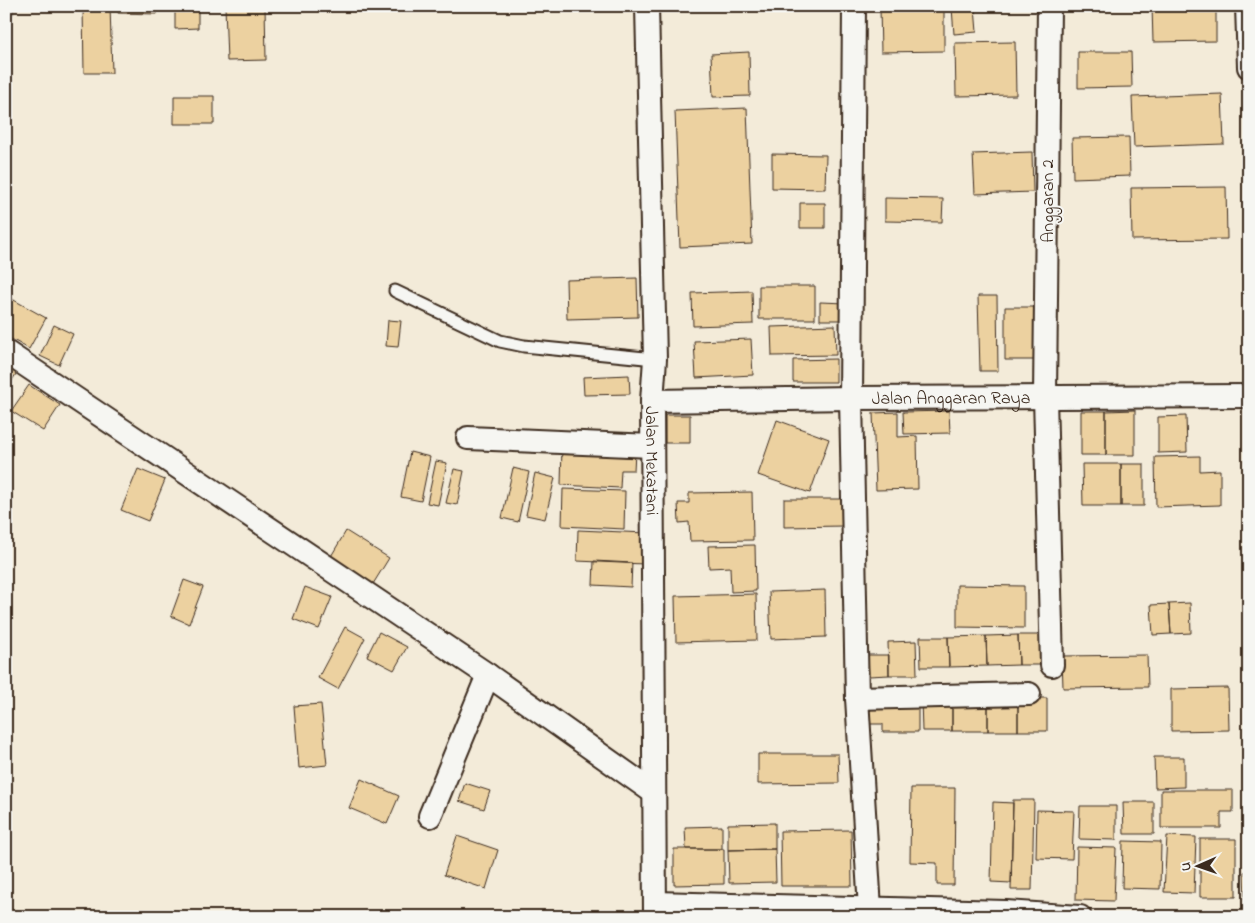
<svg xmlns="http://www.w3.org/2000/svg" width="1255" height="923" font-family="'Indie Flower',sans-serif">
	<rect width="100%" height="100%" fill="#f3ebd9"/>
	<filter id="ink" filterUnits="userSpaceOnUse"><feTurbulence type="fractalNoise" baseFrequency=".02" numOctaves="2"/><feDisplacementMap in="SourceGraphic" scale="10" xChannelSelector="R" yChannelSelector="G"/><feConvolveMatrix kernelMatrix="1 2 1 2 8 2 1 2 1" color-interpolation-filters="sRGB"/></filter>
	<g filter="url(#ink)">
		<!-- building -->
		<path fill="#ecd1a0" stroke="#3b2a1e" d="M6,6H12L13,14L6,15Z
			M83,6H110L112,73H84Z
			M118,6H157V14L118,13Z
			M175,6H198V28L175,29Z
			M225,6H265L266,60L227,61Z
			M331,6H365V11H331Z
			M1152,6H1216V41L1153,42Z
			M944,7V51L881,52L880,8Z
			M952,8H975L977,32L954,34Z
			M1015,42L1016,95L956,96L955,43Z
			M749,52L750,96L713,97L711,54Z
			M1078,52H1131L1132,87L1078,88Z
			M1222,94L1224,144L1134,147L1132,97Z
			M174,96H214V124H174Z
			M747,108L752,244L680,247L675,111Z
			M1129,137L1130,176L1073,178L1072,138Z
			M1032,152L1033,192L975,194L973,154Z
			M772,154L826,155L825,189L772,188Z
			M1226,187L1227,239L1132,240L1131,188Z
			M885,198L943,199L942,222L885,221Z
			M800,203H825V228H800Z
			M637,278L638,317L567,319L566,280Z
			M759,286H815V319H759Z
			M752,291L753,324L693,326L692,293Z
			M978,296H997L998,371H980Z
			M12,299L46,318L29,349L6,336V309Z
			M820,302L846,303V320H820Z
			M1005,307H1039V360H1005Z
			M388,320L401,321L398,347L386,346Z
			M54,325L73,334L59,365L40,356Z
			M835,325L836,355L772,356L771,327Z
			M751,339L753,375L696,378L694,341Z
			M6,356L21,366L6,390Z
			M836,359V382H793V360Z
			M629,375L630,394L584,395L583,377Z
			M29,385L60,405L43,431L11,411Z
			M1135,410V455H1106V411Z
			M949,411L950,433L904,434L903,412Z
			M1081,411H1106V455H1081Z
			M898,412V437L917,436L918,489L876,490L873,413Z
			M665,415H690V443H665Z
			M1186,416L1187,452L1158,453V417Z
			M777,420L829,439L810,493L758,475Z
			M562,446L635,452L634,470H621L620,488L561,485Z
			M410,452L430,457L421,501L401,497Z
			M1200,456V471L1220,470V505L1156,507L1155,457Z
			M436,461L447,463L438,505L427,503Z
			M1082,464H1121V506H1083Z
			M1121,464H1144V506H1121Z
			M513,468L529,472L518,522L502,518Z
			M138,469L165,480L148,521L121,510Z
			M454,469L464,471L457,505L446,503Z
			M535,473L555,478L545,519L526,515Z
			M563,489L625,491L624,529L562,526Z
			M752,492L753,540L690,541L689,522L679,523L678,503H689V493Z
			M784,499H843V526L784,527Z
			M578,530L646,533L644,564L577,561Z
			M346,531L389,558L373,584L330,558Z
			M755,545L756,591L731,592L730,567L709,568L708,546Z
			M594,561L632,563L631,587L593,585Z
			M184,580L203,587L189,624L171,616Z
			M957,585L1024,586V628L957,627Z
			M305,587L332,597L319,629L293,619Z
			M825,590L826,637L771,639L769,592Z
			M756,594L757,640L676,642L675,596Z
			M1190,603L1191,633L1171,634L1169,604Z
			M1169,604L1171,634L1153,635L1151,605Z
			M345,627L365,638L338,689L318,678Z
			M379,632L407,647L394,670L367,656Z
			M1018,635H1044V665H1019Z
			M1018,635L1019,665L987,666L986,636Z
			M986,636L987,666L949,667L948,637Z
			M920,637H948L949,667H921Z
			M916,641L917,675H889L888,642Z
			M868,655H889V675L869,676Z
			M1147,655L1148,687L1063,688L1062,656Z
			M1228,688L1229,730L1171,731V689Z
			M921,698H952V731H922Z
			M952,698H988V731H952Z
			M988,698H1018V731H988Z
			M1018,698H1047V731H1018Z
			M918,700V732H883V724H868V701Z
			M321,704L327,765L299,768L294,706Z
			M758,754H838L839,783L758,784Z
			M1154,757H1184V787L1155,788Z
			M361,779L399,796L387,824L349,808Z
			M465,783L490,791L484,809L459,801Z
			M911,788H955L954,885H937V863L910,862Z
			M1161,790H1233V812H1221V828H1161Z
			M1013,800H1034L1032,890H1011Z
			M993,802L1013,803L1011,883L991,882Z
			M1123,802H1154V834H1124Z
			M1080,806H1116V840L1079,839Z
			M1037,810L1074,811L1072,859L1036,858Z
			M775,823V849L728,850V824Z
			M722,826V849H686L685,827Z
			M851,830L852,886H781L780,831Z
			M457,836L498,850L486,889L444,875Z
			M1167,836L1196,837L1194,893L1164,892Z
			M1200,839H1236V897H1200Z
			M1123,841L1161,842L1160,889L1122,888Z
			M1077,847L1116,848L1114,901L1076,900Z
			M674,849H724V884L674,885Z
			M775,849L776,882L729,883L728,850Z
			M1249,871V900H1245L1244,872Z
			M674,907L711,908V917H673Z"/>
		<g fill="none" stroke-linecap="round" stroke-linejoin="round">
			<!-- service casing -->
			<g stroke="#3b2a1e" stroke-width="15">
				<path id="service" d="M395,291L500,341L524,346L655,359"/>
			</g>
			<!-- minor casing -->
			<g stroke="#3b2a1e" stroke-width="26">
				<g id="minor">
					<path id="s1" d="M647,6L655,359L652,401L655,917"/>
					<path d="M854,6L851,398L857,698L870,909"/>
					<path d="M1049,6L1045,397L1052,665"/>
					<path d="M1247,6L1249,67"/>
					<path d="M6,352L488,675L653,792"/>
					<path id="s2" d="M652,401L851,398L1249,396"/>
					<path d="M468,438L652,446"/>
					<path d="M857,698L1029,694"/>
					<path d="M430,816L488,675"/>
					<path d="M655,903L1006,912L1080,917"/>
				</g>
			</g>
			<!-- service -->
			<use href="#service" stroke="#f6f6f2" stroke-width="11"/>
			<!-- minor -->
			<use href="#minor" stroke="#f6f6f2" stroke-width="22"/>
		</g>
	</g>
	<g text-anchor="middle" stroke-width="4" stroke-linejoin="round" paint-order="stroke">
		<!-- street labels -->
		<g font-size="18" fill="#3b2a1e" stroke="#f6f6f2">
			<text transform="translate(1047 201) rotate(-90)" y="6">Anggaran 2</text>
			<text dy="6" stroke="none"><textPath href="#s2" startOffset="299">Jalan Anggaran Raya</textPath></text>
			<text dy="6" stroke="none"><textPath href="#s1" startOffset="455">Jalan Mekatani</textPath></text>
		</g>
	</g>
	<!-- margin -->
	<rect width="1255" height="923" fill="none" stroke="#f6f6f2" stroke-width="25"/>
	<rect x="12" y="12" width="1230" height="898" fill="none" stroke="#3b2a1e" stroke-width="2" filter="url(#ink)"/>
	<!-- north arrow -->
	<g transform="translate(1198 866) rotate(268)" stroke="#f6f6f2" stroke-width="4" paint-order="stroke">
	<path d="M0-4L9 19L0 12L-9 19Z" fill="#3b2a1e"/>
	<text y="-8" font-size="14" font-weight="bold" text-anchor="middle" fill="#3b2a1e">U</text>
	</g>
</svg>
